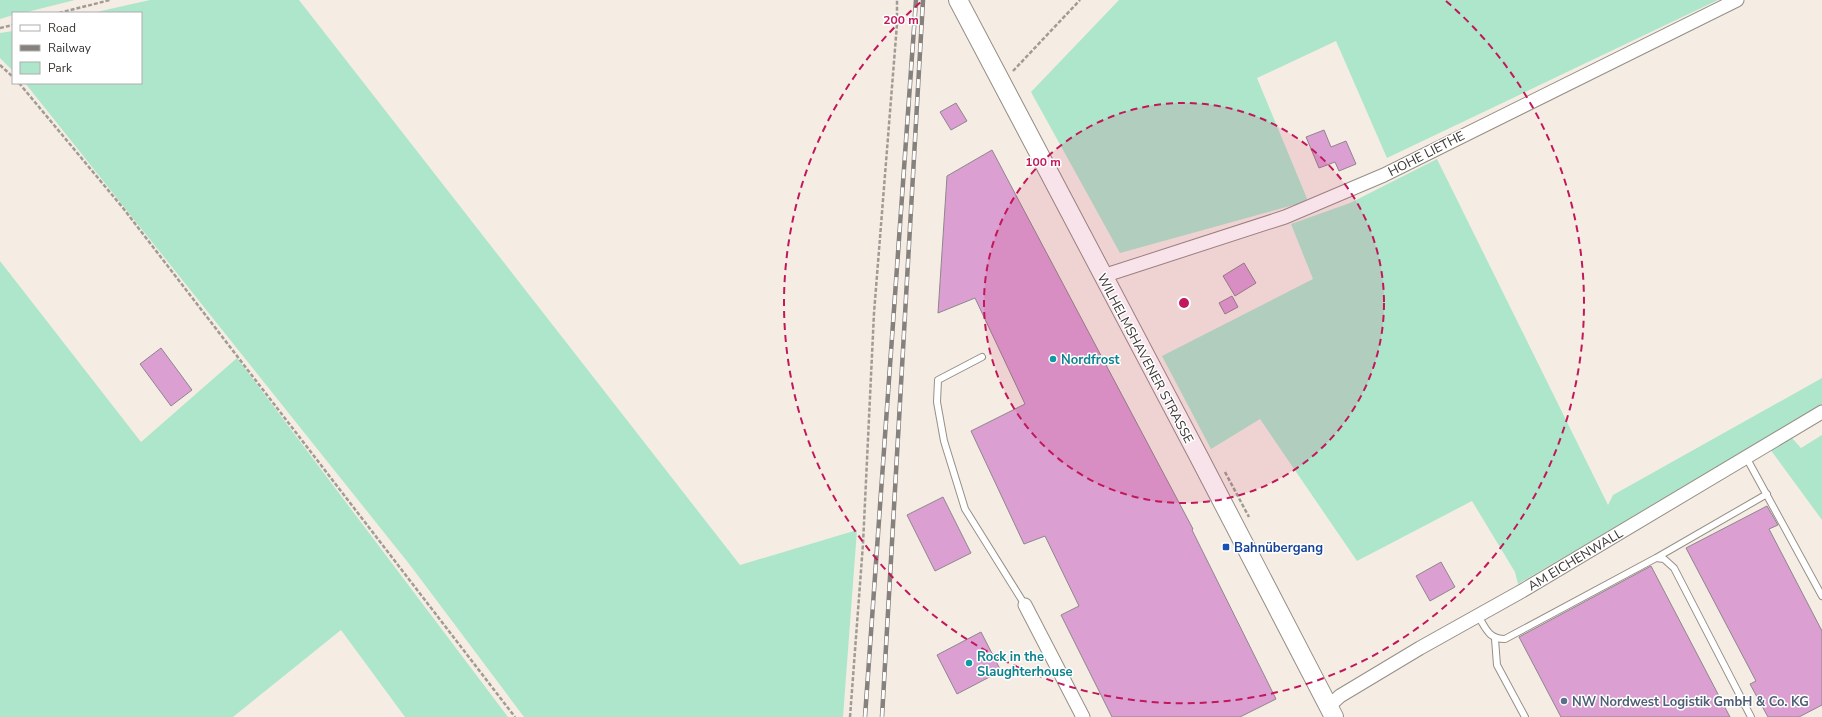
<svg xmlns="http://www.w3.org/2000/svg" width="1822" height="717" font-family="'Nunito Sans',sans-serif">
	<rect width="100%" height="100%" fill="#f5ede4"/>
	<!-- green -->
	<path fill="#ade6cb" d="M0,0H75L23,13H13V15L0,19Z
		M150,0H299L740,565L857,530L843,717H524L410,565L25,83H141V13H92Z
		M1119,0H1718L1387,158L1336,41L1257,78L1308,201L1120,253L1031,92Z
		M13,31V71L0,58V33Z
		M1437,159L1608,505L1613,495L1822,378V406L1518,584L1515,572L1472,501L1357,561L1260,419L1211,449L1162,356L1313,279L1291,224L1350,203Z
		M0,261L141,442L237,358L508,717H405L341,630L233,717H0Z
		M1822,435V520L1770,449L1792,438L1801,448Z"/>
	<!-- building -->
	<path fill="#db9fd1" stroke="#8e868d" d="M956,103L967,121L951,130L940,112Z
		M1324,130L1331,147L1346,141L1356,164L1339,171L1335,162L1319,168L1306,137Z
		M992,150L1193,529L1192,530L1276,699L1240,717H1112L1061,615L1079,606L1045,536L1024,544L971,431L1025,404L975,298L938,313L947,176Z
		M1244,263L1256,283L1235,296L1223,276Z
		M1232,296L1238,307L1225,314L1219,303Z
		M161,348L192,390L171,406L140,364Z
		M943,497L971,553L935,571L907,515Z
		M1767,506L1778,525L1769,529L1822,631V705L1799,717H1768L1750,684L1756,681L1686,548Z
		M1441,562L1455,587L1430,601L1416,576Z
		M1651,566L1730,717H1561L1519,637Z
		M981,632L1001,671L957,694L937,655Z"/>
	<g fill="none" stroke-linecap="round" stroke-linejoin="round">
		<!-- lane casing -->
		<g stroke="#968f86" stroke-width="8">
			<path id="lane" d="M982,357L938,380L937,402L944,441L965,509L1025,605
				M1746,457L1822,596
				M1656,558L1767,494
				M1478,616C1486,628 1488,639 1505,639L1656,558L1664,559L1674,568L1751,717
				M1495,639L1497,665L1525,717"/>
		</g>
		<!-- street casing -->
		<g stroke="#968f86" stroke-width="15">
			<path id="street" d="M1103,276L1285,217L1384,175L1737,0
				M1025,605L1083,717
				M1328,707L1340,696L1420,648L1522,591L1822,412"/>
		</g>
		<!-- secondary casing -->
		<g stroke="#968f86" stroke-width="20">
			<path id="secondary" d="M958,0L1199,457L1334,717"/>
		</g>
		<!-- path -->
		<path stroke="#a19b95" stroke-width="2.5" stroke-dasharray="4 2" stroke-linecap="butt" d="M59,13L110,0
			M0,28L13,25
			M0,65L13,77
			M1013,71L1080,0
			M19,83L123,208L515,717
			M1225,472L1249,517
			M850,717L863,544L874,313L897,24V0"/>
		<!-- lane -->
		<use href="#lane" stroke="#fff" stroke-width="6"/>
		<!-- street -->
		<use href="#street" stroke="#fff" stroke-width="13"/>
		<!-- secondary -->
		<use href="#secondary" stroke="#fff" stroke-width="18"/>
		<!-- rail casing -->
		<g stroke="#86817c" stroke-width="4.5">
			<path id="rail" d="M865,717L916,0
				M882,717L923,0"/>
		</g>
		<!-- rail -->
		<use href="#rail" stroke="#fff" stroke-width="3" stroke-dasharray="9" stroke-linecap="butt"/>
	</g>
	<!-- distance rings -->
	<circle cx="1184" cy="303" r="200" fill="#c2185b" fill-opacity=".12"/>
	<g fill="none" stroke="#c2185b" stroke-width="2" stroke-dasharray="7 5">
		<circle cx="1184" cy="303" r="200"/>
		<path d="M1446 1A400 400 0 1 1 922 1"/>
	</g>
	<!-- markers -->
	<g fill="#0f9aa8" stroke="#fff" stroke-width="1.5">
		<circle cx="1053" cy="359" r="4"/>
		<circle cx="969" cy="663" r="4"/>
	</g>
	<rect fill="#1a4fb4" stroke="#fff" stroke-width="1.5" x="1222" y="543" width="8" height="8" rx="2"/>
	<circle fill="#5c6f8a" stroke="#fff" stroke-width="1.5" cx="1564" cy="701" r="4"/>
	<g text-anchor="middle" stroke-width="3" stroke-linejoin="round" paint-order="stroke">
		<!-- street labels -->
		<g font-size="13" fill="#373431" stroke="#fff">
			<text transform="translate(1426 153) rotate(-27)" y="5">HOHE LIETHE</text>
			<text transform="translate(1146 358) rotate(62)" y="5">WILHELMSHAVENER STRASSE</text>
			<text transform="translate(1575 559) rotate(-31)" y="5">AM EICHENWALL</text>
		</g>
		<!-- culture labels -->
		<g font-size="13" font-weight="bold" fill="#0d838f" stroke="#fff" text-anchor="start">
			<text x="1061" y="364">Nordfrost</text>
			<text x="977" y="661">Rock in the<tspan x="977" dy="15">Slaughterhouse</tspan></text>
		</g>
		<!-- transit labels -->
		<g font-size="13" font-weight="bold" fill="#164399" stroke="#fff" text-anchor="start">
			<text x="1234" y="552">Bahnübergang</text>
		</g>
		<!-- service labels -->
		<g font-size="13" font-weight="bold" fill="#4e5e75" stroke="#fff" text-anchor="start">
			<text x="1572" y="706">NW Nordwest Logistik GmbH &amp; Co. KG</text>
		</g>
	</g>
	<circle cx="1184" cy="303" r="6" fill="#c2185b" stroke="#fff" stroke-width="2"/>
	<g font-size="12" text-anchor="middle" font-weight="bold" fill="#c2185b" stroke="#fff" stroke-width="3" stroke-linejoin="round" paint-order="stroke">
		<text x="901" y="24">200 m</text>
		<text x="1043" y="166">100 m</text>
	</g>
	<!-- legend -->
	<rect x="12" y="12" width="130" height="72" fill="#ffffff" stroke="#afaead"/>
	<rect x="20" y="25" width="20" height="6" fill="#ffffff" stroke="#afaead"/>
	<text x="48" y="32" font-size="12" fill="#373431">Road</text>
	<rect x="20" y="45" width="20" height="6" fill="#86817c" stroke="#afaead"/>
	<text x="48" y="52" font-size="12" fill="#373431">Railway</text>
	<rect x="20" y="62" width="20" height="12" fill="#ade6cb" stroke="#afaead"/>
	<text x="48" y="72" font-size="12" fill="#373431">Park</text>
</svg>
